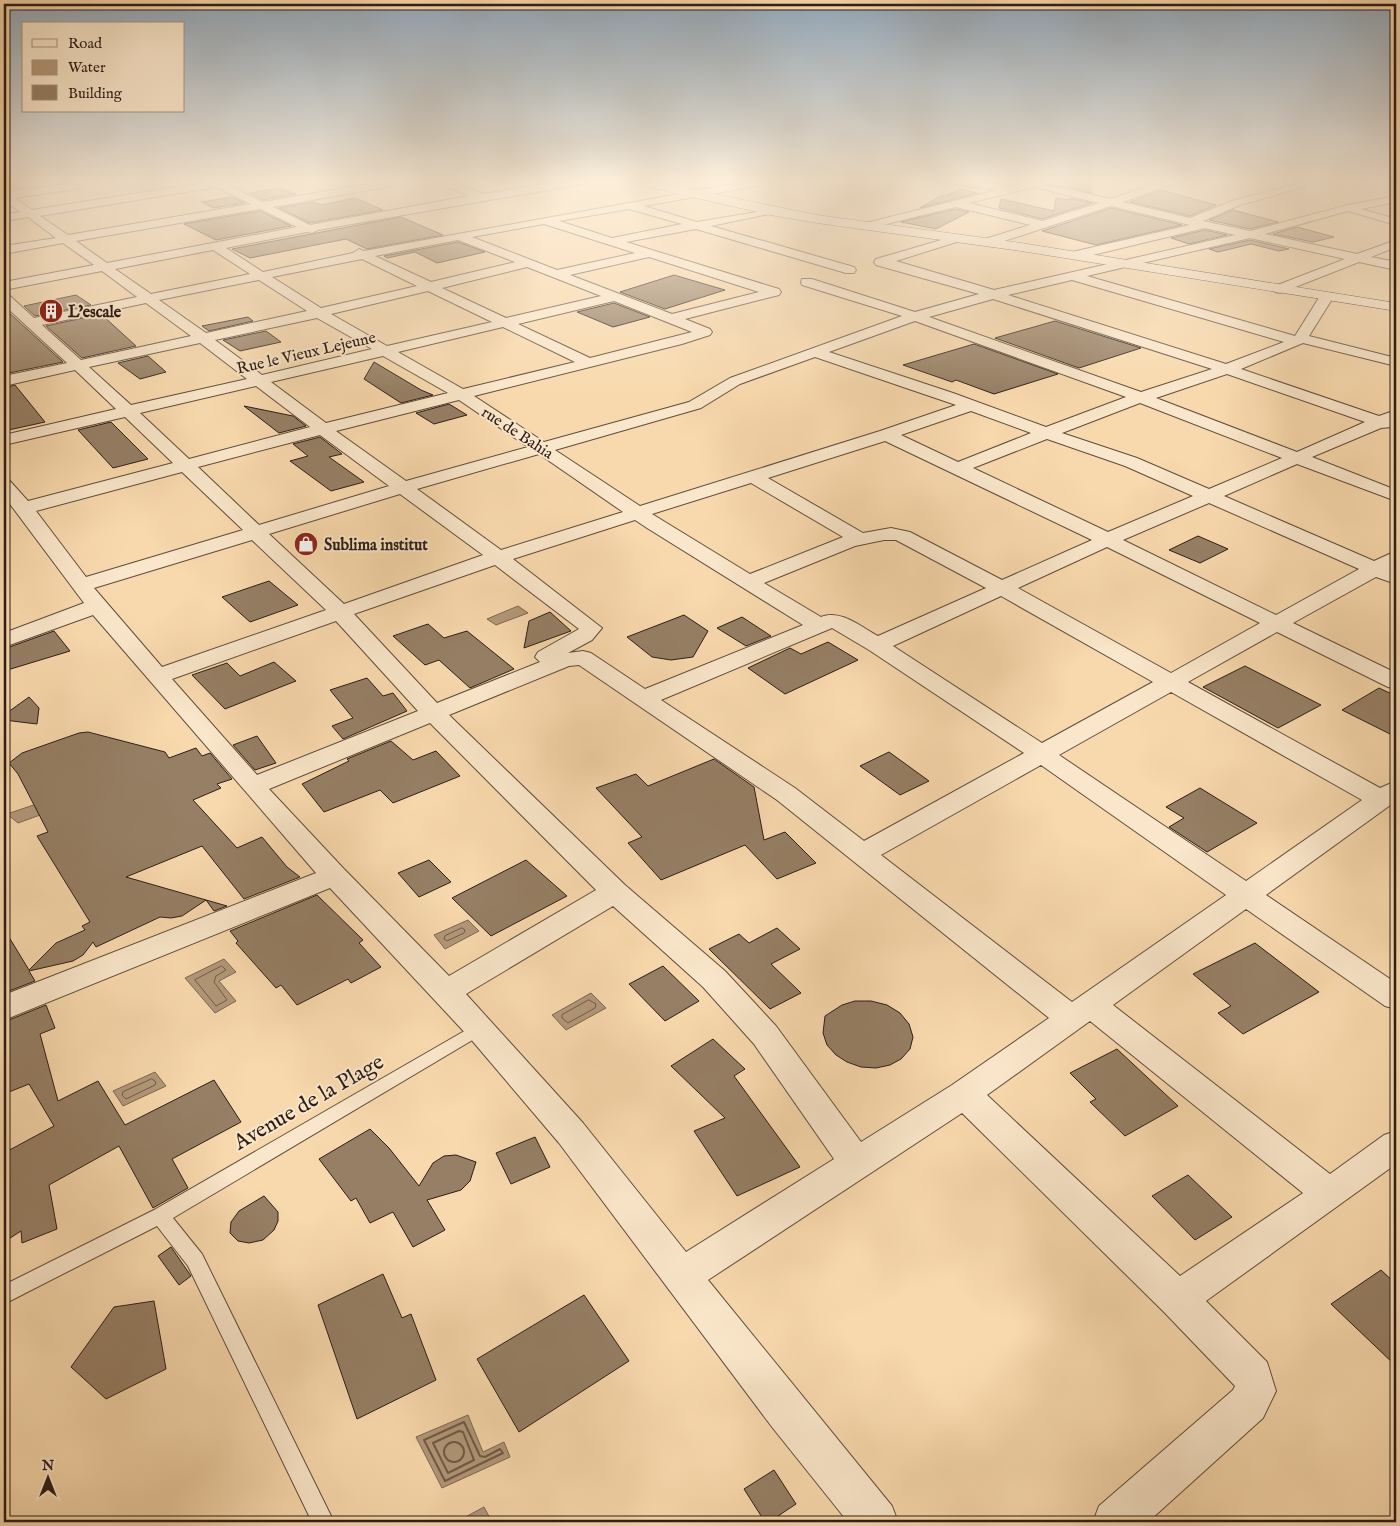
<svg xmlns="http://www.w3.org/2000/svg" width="1400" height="1526" font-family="'IM FELL English',serif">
	<rect width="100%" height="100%" fill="#f8d9ad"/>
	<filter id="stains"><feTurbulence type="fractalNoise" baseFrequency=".004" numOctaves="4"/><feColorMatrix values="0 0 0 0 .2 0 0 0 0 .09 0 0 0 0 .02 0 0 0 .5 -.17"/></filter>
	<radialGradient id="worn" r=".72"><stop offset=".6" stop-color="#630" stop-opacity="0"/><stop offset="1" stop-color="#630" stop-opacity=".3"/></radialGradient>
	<!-- water -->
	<path fill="#b3997a" stroke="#7d6752" d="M518,606L528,613L496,625L487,619Z
		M57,797L65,806L18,823L7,814Z
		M468,920L479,931L445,949L434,935Z
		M224,959L236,972L219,981L236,1001L215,1013L185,978Z
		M591,993L606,1008L566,1030L552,1015Z
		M155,1072L166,1086L123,1106L113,1091Z
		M468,1415L483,1452L504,1442L510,1457L442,1488L416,1437Z
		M484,1507L492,1522H456Z"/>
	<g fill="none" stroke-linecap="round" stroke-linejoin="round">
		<!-- shore-far1 -->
		<path stroke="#705b48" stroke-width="1" d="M462,928L465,930L464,933L447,941L444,939L445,936Z
			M222,966L226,970L216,976L214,982L227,1000L216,1006L195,980Z
			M589,1000L596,1004L595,1008L568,1023L562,1018V1015Z
			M152,1079L156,1082L155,1085L126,1099L122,1095L123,1092Z"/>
		<!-- shore -->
		<path stroke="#705b48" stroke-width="2" d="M464,1422L480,1456L485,1457L500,1449L503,1453L445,1481L424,1440Z
			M459,1431L463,1432L474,1460L448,1473L433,1443Z
			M444 1452a10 10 0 1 1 20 0a10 10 0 1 1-20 0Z"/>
	</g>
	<!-- building -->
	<path fill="#967f65" stroke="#2c1d17" d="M1066,180H1089L1092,193L1068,187Z
		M280,188L296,194L263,200L250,193Z
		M960,189L977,193L920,208L942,195L945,196Z
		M1161,190L1216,205L1190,216L1130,202Z
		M231,197L245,203L213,208L202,202Z
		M355,198L383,210L310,223L279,208L313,202L322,205Z
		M1056,198L1070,200V198L1092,203L1042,219L999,208L1001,199L1054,211Z
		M1111,208L1182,225L1096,245L1042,231Z
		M956,209L969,212L936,229L901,222Z
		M1233,210L1278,222L1250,229L1209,220Z
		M260,211L291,226L216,240L184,224Z
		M401,217L443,235L367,249L346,239L250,258L232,249Z
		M1297,227L1334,237L1313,242L1273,234Z
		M1205,230L1227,235L1189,244L1171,238Z
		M1250,240L1289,249L1279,251L1251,244L1218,252L1209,249Z
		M458,242L485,252L437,263L415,252L387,258L384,256Z
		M674,275L725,290L665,309L620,292Z
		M76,295L91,305L35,316L24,306Z
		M614,303L650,317L613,327L577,312Z
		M4,310H6L63,362L4,374Z
		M101,314L136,346L82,358L46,326Z
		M248,317L253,321L209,331L202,326Z
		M1055,321L1141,348L1079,368L995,338Z
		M266,331L281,342L240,351L223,340Z
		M974,344L1058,374L994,394L956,380L952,382L903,365Z
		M148,356L166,372L140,379L118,363Z
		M374,362L421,390L433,395L401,403L364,379Z
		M15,385L45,422L4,431V388Z
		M449,404L467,415L434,424L416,413Z
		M244,406L293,416L306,426L279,433Z
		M111,422L148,459L113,468L78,430Z
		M320,437L342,454L329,457L364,482L331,491L290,461L308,456L293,444Z
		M1198,536L1228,549L1200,563L1169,550Z
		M269,581L298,605L250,622L222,597Z
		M550,612L571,631L524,648L529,621Z
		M684,615L708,631L693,657L671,660L652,657L627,637Z
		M742,617L771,636L746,646L717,628Z
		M428,624L444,638L467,631L514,669L470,688L439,660L425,665L393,636Z
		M54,631L70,651L4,671V649Z
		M828,642L858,660L785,694L748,668L790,648L801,654Z
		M274,662L296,681L225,709L192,675L227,663L240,676Z
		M1245,666L1321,705L1278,728L1203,687Z
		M367,678L383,696L393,693L407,711L343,739L332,726L353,718L330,690Z
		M1379,688L1396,696V737L1342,710Z
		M29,697L39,708L37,724L4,720V715Z
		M88,732L165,752L169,758L196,748L202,756L210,753L232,779L217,784L221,788L193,800L237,848L262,837L287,867L300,877L244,899L202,846L126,877L227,906L214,911L206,900L182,916L171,918L160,917L96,947L93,942L83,955L73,961L29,971L35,981L4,993V929L29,970L56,943L85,930L82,926L90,922L37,836L48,832L18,774L9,763L22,753L79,733Z
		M257,736L276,763L255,770L233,745Z
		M391,741L413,760L436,751L460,776L393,803L380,790L324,812L302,784L349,761L347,759Z
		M889,752L929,781L900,795L860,766Z
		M714,759L754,787L764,840L785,832L816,863L777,879L745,845L661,880L628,843L642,837L596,788L636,774L648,786Z
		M1200,788L1257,823L1207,852L1169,827L1184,818L1166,807Z
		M429,860L451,882L419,897L398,873Z
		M526,860L567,896L491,936L452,898Z
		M317,895L363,940L359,943L381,967L351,983L348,979L297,1005L281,985L276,988L236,943L238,941L230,931Z
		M777,928L800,949L771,964L801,993L770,1009L709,949L739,934L749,943Z
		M1255,943L1319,992L1243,1034L1218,1013L1231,1006L1193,974Z
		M663,966L699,1001L665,1021L629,984Z
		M855,1001H871L887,1005L900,1013L909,1024L913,1037L910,1049L901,1059L890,1065L876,1068L861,1067L847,1062L836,1055L827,1045L823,1033L825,1016L842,1005Z
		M46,1005L55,1028L40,1034L58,1101L98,1081L125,1125L214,1080L241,1122L172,1159L188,1188L153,1208L119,1146L49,1185L57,1229L22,1243L21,1231L4,1242V1153L54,1126L29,1084L4,1094V1022Z
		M713,1039L745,1069L734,1076L800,1167L737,1196L694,1131L725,1118L671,1066Z
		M1117,1049L1178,1106L1125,1136L1090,1102L1096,1099L1070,1073Z
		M370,1129L389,1148L419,1186L433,1163L444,1156L456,1155L476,1162L470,1181L461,1190L427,1200L445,1230L413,1247L393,1212L370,1223L356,1198L351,1201L319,1159Z
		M535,1137L550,1167L511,1184L496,1153Z
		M1188,1175L1232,1217L1195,1240L1152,1196Z
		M264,1196L278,1212V1221L274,1230L263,1240L249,1243L238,1241L230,1233L231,1222L239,1211Z
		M171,1247L191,1276L179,1285L158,1256Z
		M1381,1270L1396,1284V1366L1331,1304Z
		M383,1274L402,1318L411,1314L436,1380L357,1419L318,1305Z
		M584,1295L629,1361L519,1432L477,1359Z
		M154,1301L166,1369L106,1399L71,1367L114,1307Z
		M774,1470L796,1504L769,1522H765L744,1489Z"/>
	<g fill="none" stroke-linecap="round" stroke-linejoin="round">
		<!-- service casing -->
		<g stroke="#5f4c3c" stroke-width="2">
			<path id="service" d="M480,1022L486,1024L488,1028L486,1032L173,1218L202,1254L334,1522H312L188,1266L157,1226L4,1304V1285L154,1210Z"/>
		</g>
		<!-- minor casing -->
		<g stroke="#5f4c3c" stroke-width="2">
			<path id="minor" d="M220,180H237V183L228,185L263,202L391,180H414L409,183L273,207L310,225L469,196L432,180H446L483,194L569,180H593L588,183L318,230L312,233L307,232L226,248L263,272L353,253L359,249L364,251L756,180H779L774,183L644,206L697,222L774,209V213L711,226L854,267L856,270L854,273H846L696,229L626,242L779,289L781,292L779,295L685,319L710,329L712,332L710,335L682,344L474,396L544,442L689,402L730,378L902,316L802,285L801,282L802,279H812L915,312L979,294L876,265L874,262L876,259L955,236H963V240L896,261L994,290L1235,235L1205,228L1076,259L1072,258L1070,255L1072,252L1190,225L1111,206L989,246L983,242L985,239L1030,225L956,207L866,229L860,226L862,224L997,190L942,183L937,180H968L999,184L1003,185V188L1021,184L1013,180H1043L1041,183L1110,199L1169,180H1185L1123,202L1190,218L1232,201L1311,180H1328L1240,205L1203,221L1250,231L1348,205L1396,196V202L1361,209L1396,219V225L1348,211L1265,234L1357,254L1396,240V247L1371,257L1396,262V270L1359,262L1280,293L1275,292L1273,289L1275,286L1345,259L1250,238L1087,276L1295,336L1322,293H1332L1334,296L1309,336L1396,358V366L1303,343L1241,369L1379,416L1396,410V421L1393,422L1392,427L1381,428L1312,457L1396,490V501L1297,464L1224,496L1374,561L1396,551V565L1391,568L1396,571V584L1376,577L1293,623L1396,673V689L1388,687L1277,632L1188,682L1380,788L1396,781V801L1266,895L1396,983V1009L1385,1006L1246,909L1113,1005L1330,1174L1384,1135L1396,1131V1164L1206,1301L1267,1362L1276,1391L1263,1418L1148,1522H1093L1099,1506L1233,1390L1235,1386L1164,1312L962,1113L708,1280L892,1506L898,1522H848L772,1427L559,1143L469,1037L330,888L4,1020V995L316,873L93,615L4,647V633L84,603L4,496V480L10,481L28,501L173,463L125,417L4,445V435L116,409L75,370L4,386V376L67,363L4,305V294L9,295L34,318L137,297L102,271L4,290V282L94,265L63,243L4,254V246L56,238L28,217L4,221V215L20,212L4,200V192L76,183L81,186L76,189L15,198L32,210ZM216,187L251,204L68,235L40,216ZM1034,187L1099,203L1042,221L969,203ZM260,209L297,227L107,263L76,241ZM629,209L682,224L612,238L559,221ZM544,224L635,253L557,270L472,237ZM458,240L515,262L431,282L375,256ZM213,250L250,274L151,294L115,269ZM649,257L759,292L672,314L570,275ZM362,259L417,286L321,308L272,277ZM527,267L601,296L506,318L442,288ZM259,280L307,311L206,333L159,300ZM1072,280L1284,342L1226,364L1008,295ZM428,291L492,322L387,346L331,314ZM993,299L1212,369L1141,392L929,317ZM614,301L692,332L590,358L518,324ZM146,303L191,336L81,360L42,325ZM317,318L372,349L262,375L215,340ZM915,321L1126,397L1046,427L953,393L829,352ZM503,327L575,362L463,389L398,352ZM200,343L247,379L131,405L89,367ZM383,356L448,393L326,423L271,382ZM815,357L956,405L880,431L640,506L555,450L701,408L740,384ZM1227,374L1365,422L1297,452L1156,398ZM256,386L310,427L189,459L140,413ZM459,400L528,447L406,481L336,431ZM1140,403L1282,458L1209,489L1137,458L1062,433ZM971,411L1031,433L958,462L901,435ZM320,435L389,486L259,525L198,467ZM1047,439L1125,466L1193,496L1108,532L973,468ZM885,441L1092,540L1002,580L910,532L891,528L863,533L768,478ZM539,454L623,512L501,550L417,489ZM182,472L243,530L86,577L36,511ZM751,483L843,537L750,574L652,514ZM400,494L483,555L344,604L269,534ZM1209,503L1359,569L1276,615L1123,540ZM635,520L647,528L803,625L645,689L591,653L583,651L568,653L592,640L602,628L513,559ZM252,540L326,610L162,667L94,588ZM884,540H896L986,588L878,636C861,627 841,609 821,617L764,583L855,546ZM1107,547L1260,623L1171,673L1018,588ZM495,565L579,629L538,652L535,657L540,662L437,703L354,614ZM1001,596L1153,682L1042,743L893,646ZM336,621L418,711L257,775L172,679ZM832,628L869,650L1024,753L864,841L795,788L661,700ZM579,665L777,800L1049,1018L952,1085L861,1142L776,1026L725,971L625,885L449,715L569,666ZM1171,692L1362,800L1246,881L1059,755ZM430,723L596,890L449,976L344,869L269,789ZM1041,765L1226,895L1072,1002L881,855ZM613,906L703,987L754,1044L834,1159L686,1252L583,1123L466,994ZM1090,1021L1303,1193L1180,1276L987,1095Z"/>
		</g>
		<!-- secondary casing -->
		<g stroke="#2c1d17" stroke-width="1">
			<path id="secondary" d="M625,180H647L817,215L1021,243L1396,303V311L1021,251L817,223L770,215L631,183Z"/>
		</g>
		<!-- service -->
		<use href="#service" fill="#fae6ca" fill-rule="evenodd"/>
		<!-- minor -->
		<use href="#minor" fill="#fae6ca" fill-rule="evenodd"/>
		<!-- secondary -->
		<use href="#secondary" fill="#fae6ca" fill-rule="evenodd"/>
	</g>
	<!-- sky -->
	<linearGradient id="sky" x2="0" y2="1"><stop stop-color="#93a9bc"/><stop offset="0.46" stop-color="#fceeda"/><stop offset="1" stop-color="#fceeda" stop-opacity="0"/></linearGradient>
	<rect width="1400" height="394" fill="url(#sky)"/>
	<!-- icons -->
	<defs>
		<g id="building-disc" transform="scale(1.25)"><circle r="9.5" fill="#8f2418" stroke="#fae6ca"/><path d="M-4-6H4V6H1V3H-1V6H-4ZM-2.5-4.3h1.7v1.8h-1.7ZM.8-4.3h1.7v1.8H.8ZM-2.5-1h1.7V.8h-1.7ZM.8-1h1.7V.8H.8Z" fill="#fff"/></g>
		<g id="shop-disc" transform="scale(1.25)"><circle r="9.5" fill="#8f2418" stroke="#fae6ca"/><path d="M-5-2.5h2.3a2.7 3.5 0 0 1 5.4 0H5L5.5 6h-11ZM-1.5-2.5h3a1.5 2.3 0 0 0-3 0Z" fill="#fff"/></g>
	</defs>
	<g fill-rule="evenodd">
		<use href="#building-disc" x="51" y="311"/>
		<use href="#shop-disc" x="306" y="544"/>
	</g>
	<g text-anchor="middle" stroke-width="4" stroke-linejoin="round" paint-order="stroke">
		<!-- far-poi labels -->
		<g font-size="16" font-weight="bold" fill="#2c1d17" stroke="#fae6ca" text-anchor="start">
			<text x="68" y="317">L’escale</text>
			<text x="324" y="550">Sublima institut</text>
		</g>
		<!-- far-street labels -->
		<g font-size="16" fill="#2c1d17" stroke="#fae6ca">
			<text transform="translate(306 352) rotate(-13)" y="6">Rue le Vieux Lejeune</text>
			<text transform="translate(518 432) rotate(33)" y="6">rue de Bahia</text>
		</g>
		<!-- near-street labels -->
		<g font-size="22" fill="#2c1d17" stroke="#fae6ca">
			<text transform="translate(308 1101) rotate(-30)" y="8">Avenue de la Plage</text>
		</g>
	</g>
	<!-- margin -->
	<rect width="1400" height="1526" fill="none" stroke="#f8d9ad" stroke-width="20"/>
	<rect x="5" y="5" width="1390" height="1516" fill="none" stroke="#2c1d17" stroke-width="2.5"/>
	<rect x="10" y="10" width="1380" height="1506" fill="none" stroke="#2c1d17"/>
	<!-- legend -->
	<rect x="22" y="22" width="162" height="90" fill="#fae6ca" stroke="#a89682"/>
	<rect x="32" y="39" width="25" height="8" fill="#fae6ca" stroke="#a89682"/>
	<text x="68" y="48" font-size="15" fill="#2c1d17">Road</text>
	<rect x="32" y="60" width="25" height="15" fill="#b3997a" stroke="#a89682"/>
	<text x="68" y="72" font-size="15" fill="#2c1d17">Water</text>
	<rect x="32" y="85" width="25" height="15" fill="#967f65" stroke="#a89682"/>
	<text x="68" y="98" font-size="15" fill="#2c1d17">Building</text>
	<!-- north arrow -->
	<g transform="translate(48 1478)" stroke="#fae6ca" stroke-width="4" paint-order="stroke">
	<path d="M0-4L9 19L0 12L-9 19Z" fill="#2c1d17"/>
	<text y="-8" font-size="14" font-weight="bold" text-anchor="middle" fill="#2c1d17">N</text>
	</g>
	<rect width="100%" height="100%" filter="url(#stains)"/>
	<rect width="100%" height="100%" fill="url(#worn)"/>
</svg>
